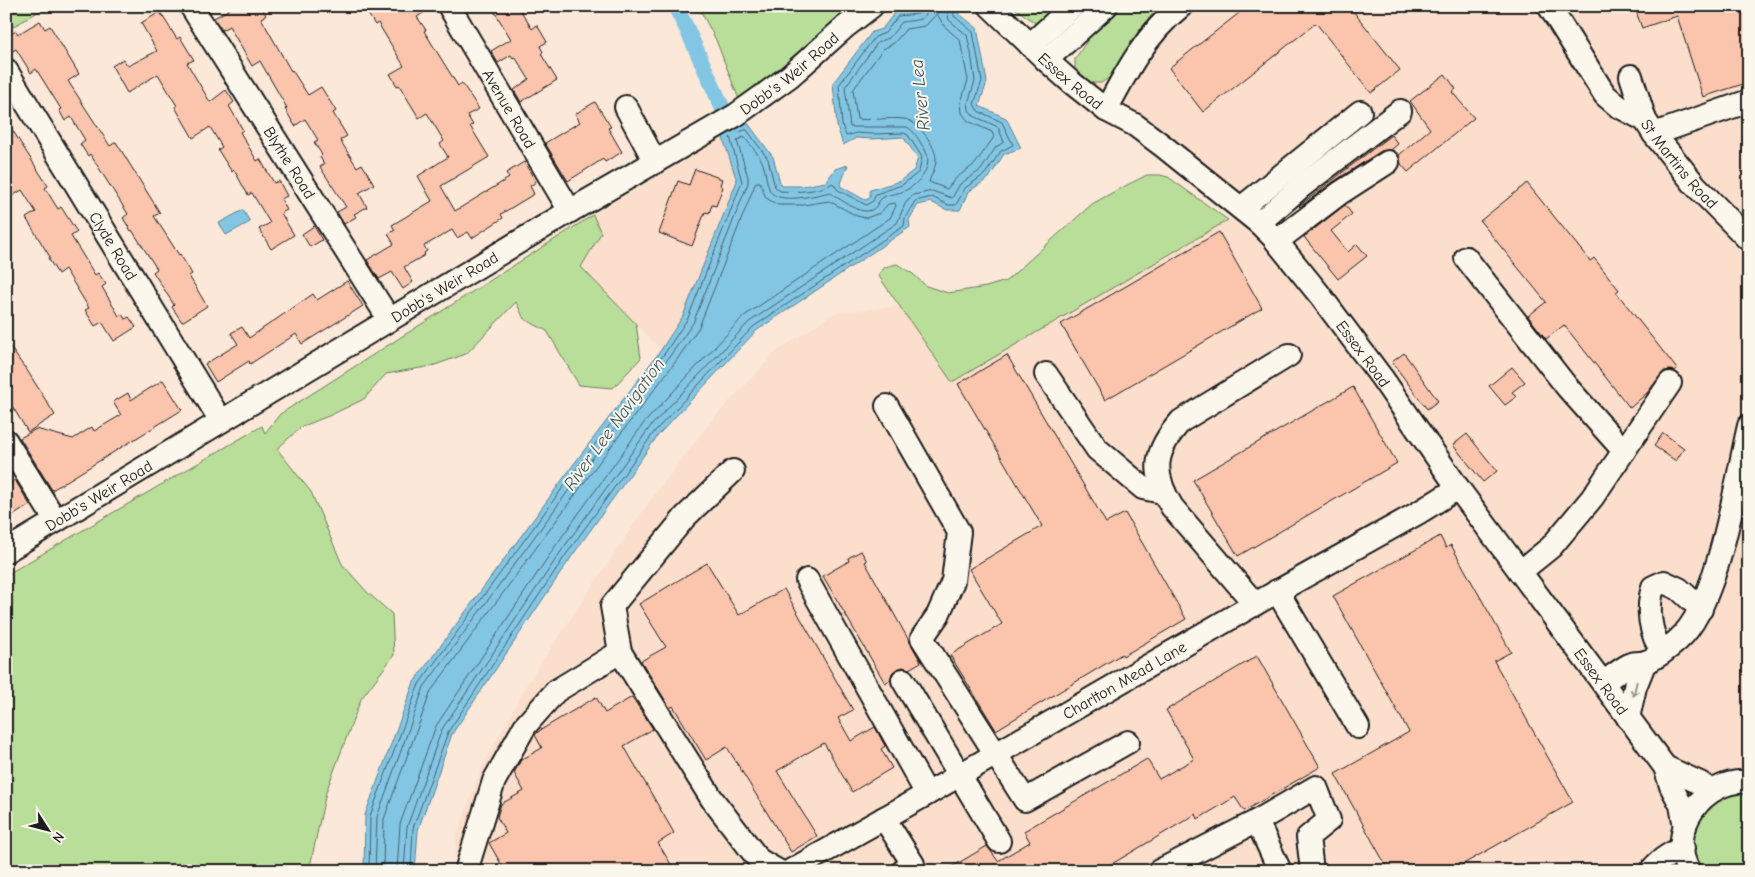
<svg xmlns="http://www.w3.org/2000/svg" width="1755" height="877" font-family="'Comic Neue',sans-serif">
	<rect width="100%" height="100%" fill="#fbe8d9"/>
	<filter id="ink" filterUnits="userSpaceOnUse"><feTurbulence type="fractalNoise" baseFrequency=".02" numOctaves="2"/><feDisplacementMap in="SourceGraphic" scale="10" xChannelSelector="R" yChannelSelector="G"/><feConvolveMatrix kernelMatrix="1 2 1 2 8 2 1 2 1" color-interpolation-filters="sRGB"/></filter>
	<g filter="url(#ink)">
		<!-- built -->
		<path fill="#fbdecc" d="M1159,6H1749V871H455L456,837L484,763L529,681L649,502L712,420L776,352L834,313L900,306L952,381L1248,208L1092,83H1101L1110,77L1138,32Z
			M722,135L737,181L683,316L661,350L581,267L601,233L593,215Z"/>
		<!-- green -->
		<path fill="#b9de99" stroke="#6a7d5a" d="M6,6H48L6,31Z
			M698,6H851L740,102L716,40Z
			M1012,6H1064L1038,25Z
			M1115,6H1159L1138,32L1110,77L1101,83H1092L1082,77L1075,70V59L1091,35Z
			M1147,175H1160L1168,177L1228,220L952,382L878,275L885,267L897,264L913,274L926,286L948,293L986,287L1006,281L1092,204L1117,190Z
			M593,215L601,233L581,267L636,324L641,358L613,388L579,385L547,331L524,319L516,302L466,354L432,366L386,374L364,399L331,415L301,427L277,449L311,492L342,564L367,592L392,614L394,655L361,699L326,792L309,871H6V575L262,426L265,433L280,414Z
			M1749,790V871H1701L1694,857L1692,836L1699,815L1723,794Z"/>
		<!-- water -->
		<path fill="#83c6e4" stroke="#5a8294" d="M941,6H957L958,13L977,28L987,82L979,106L1006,118L1021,148L1004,154L989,178L968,192L960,210H947L931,202L918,205L909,220L910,227L756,331L659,434L572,556L452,734L418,830L415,871H364L365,815L414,682L582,453L661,350L683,316L737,181L722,135L747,122L773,157L781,186H803L826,182L835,169L848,165L840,186L865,200L870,198V190L900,181L914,170L918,158L903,137L872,139L856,138L843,145L837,126L833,83L872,32L882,29L896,11Z
			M243,210L250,222L226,235L219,223Z"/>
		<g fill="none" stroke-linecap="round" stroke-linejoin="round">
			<!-- shore -->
			<path stroke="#45606c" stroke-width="1" d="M937,14L944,26L960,40L968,80L961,102L962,113L968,121L992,132L994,137L975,164L956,178L947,189L929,182C931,175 936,168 936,160C937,147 917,120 904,119C888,117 873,121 857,119L853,90L883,49L894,43L906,29L925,26Z
				M369,871L370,816L419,684L586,456L665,353L688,318L742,182L730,137L744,130H747L768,159L775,187L780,191C797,192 818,192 833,183L838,190L866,205L873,201L876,194L902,185L919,172L922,157L908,135L904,133L872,134L856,133L846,136L842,125L839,85L875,37L885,33L898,16L918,14L922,11V6
				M375,871L377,817L424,687L591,460L670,356L693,323L748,183V177L737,141L743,137L745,138C751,146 760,155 763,164C766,172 766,183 770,191C778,205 818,195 830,192C837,198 856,210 864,211C877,212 876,203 882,198C887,194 898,194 904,191C920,184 935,165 924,148C919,141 915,131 907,127H850L845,87L878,42L889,38L902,22C914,20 927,22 929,6
				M383,871L384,819L431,691L597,465L676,361L699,327L756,182H760L766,198L778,205H803L829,201L857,216L866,218L880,213L888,204L895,203L896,206L890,218L744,316L644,423L556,545L436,726L400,824L397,871
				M404,871L407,827L442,729L562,550L650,427L749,322L897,223L905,204L913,195L932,191L952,198L960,184L981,170L996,147L1004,142L998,127L974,116L969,110L968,103L975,81L971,53L967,35L949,20L946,6
				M411,871L413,828L448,732L567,553L655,431L753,327L904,226L905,218L915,201L932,197L948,205H956L965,188L985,174L1001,151L1013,145L1002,122L978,111L974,104L982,81L973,32L954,16L952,6"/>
			<!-- canal -->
			<path stroke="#83c6e4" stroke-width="16" d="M675,6L686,27L732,129"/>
		</g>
		<!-- building -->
		<path fill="#fbc5ad" stroke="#1c1c1c" d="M235,6H261L266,15L261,18L291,71L292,70L308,95L321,87L336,111L333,113L347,136L340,140L357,167L362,164L374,184L359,193L367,207L354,214L356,217L344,224L337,212L346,207L320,167L324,164L320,157L322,155L314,142L318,140L305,119L295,126L285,109L287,108L260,61L252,66L229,26L222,30L214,18Z
			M363,6H434L417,17L426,30L424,31L458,86L462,83L479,109L467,115L473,125L470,126L489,157L441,186L455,211L509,178L506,173L524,162L536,182L530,186L534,194L501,214L503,218L472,238L468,232L457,238L452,230L424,246L427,251L424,253L425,255L404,267L413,282L403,289L392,272L379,279L367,260L394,244L388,234L395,230L392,225L432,201L418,176L448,157L440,144L444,141L427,113L419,118L399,85L397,86L390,74L404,66L378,23L375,25Z
			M491,6H518L532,29L537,25L547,42L540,46L543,52L541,54L557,80L521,102L514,90L529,79L515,57L513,58L511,55L498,63L491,51L511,39Z
			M1248,6H1349L1400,70L1371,93L1316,23L1203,112L1169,68Z
			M1634,6H1749V82L1703,97L1677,16L1642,28Z
			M160,12L177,39L180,37L194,60L187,63L210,102L226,90L234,102L229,106L243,130L240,132L257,161L260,159L274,183L279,181L287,196L281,199L287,210L281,213L294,235L271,249L259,229L270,223L252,193L248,195L234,170L232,172L218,150L222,147L210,127L193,138L175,107L177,106L158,74L127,93L112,66L123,59L128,66L157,51L141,23Z
			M40,21L45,29L50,26L79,74L68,81L110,146L116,142L160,213L154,216L179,255L180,254L192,274L189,276L207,306L182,322L172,307L174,305L153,272L157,269L132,230L131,231L123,218L128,214L90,154L88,156L80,144L85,140L71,117L65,121L59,110L61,109L36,69L31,73L16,49L11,52L6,44V37L16,31L18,34Z
			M1445,74L1456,89L1452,92L1474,118L1408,172L1401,164L1399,155L1430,129L1410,101Z
			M595,102L611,127L608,128L622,152L605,162L603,159L568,181L545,143L580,122L575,114Z
			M6,120L48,186L45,188L58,209L61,207L77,232L71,236L95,275L98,273L106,284L102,287L119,316L122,314L125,319L129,317L136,327L114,341L102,322L95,326L85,310L89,308L65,269L58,274L48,258L50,257L26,218L36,212L22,190L6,200Z
			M1391,135L1398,144L1391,150L1381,151L1333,182L1300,207L1299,206Z
			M695,169L722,179L720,185L723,187L716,206L712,205L709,213L705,212L692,246L659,233L678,181L689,185Z
			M1527,183L1590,261L1594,258L1619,290L1616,292L1677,369L1675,371L1670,370L1664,371L1647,393L1630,408L1564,325L1546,339L1528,316L1546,302L1480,221Z
			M1345,205L1352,214L1331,231L1348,252L1357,244L1367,256L1338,279L1304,237Z
			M314,226L322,240L310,247L302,234Z
			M1219,232L1262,308L1105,400L1061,324Z
			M347,281L363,306L302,344L296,334L250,364L249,361L216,382L205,364L238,344L231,333L242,327L249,338L313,294L317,300Z
			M6,341L24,367H25L55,415L28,432L6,396Z
			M1404,353L1438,401L1427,409L1392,362Z
			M1007,355L1106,523L1125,513L1186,619L1123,656L1122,654L996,730L950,655L1002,624L969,569L1042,526L958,384Z
			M1512,367L1525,382L1512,392L1516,397L1505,405L1489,386Z
			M163,380L182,410L52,490L20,438L36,429L73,439L92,427L94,431L121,415L113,402L128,393L131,400Z
			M1353,387L1397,463L1238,556L1193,480Z
			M1663,433L1684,448L1676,461L1654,446Z
			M1467,434L1497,471L1483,482L1453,445Z
			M15,480L30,505L6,520V486Z
			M1440,536L1446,548L1451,545L1511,652L1494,661L1573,802L1451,871H1389L1335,774L1409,732L1333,596Z
			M861,551L867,561L865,562L921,662L909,669L903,667L897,669L892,673L890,680L885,683L823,576L849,561L848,558Z
			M707,563L739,615L784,589L853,710L838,718L851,741L875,727L885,746L881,749L892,768L852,792L824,743L777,771L817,836L791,852L727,747L706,760L673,706L670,708L641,661L666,647L639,604Z
			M1257,656L1320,767L1244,811L1235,797L1198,819L1196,814L1100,871H945L987,846L998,861L1030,842L1024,831L1147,759L1159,779L1194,759L1166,710Z
			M596,697L605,713L632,697L653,729L624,746L674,833L658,843L675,871H505L489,843L506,833L497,817L501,804L524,791L514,773L521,760L542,748L535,735L539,731Z"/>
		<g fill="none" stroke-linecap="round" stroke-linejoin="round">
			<!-- minor casing -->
			<g stroke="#1c1c1c" stroke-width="26">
				<g id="minor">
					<path id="s1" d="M191,6L389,319"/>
					<path id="s2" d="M449,6L570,211"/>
					<path id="s3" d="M990,6L1046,60L1072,83L1106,110L1135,125L1163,146L1259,223L1273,237L1319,294L1382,378L1458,488L1665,767L1671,786L1681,805L1685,827"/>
					<path d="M1549,6L1605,95L1618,106L1645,120"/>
					<path d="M1030,45L1073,6"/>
					<path d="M1046,60L1106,6"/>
					<path id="s4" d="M6,70L221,421"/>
					<path id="s5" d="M1631,76L1645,120L1654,134L1695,185L1749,240"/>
					<path d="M626,107L655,162"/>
					<path d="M1106,110C1126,72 1146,34 1181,6"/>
					<path d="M1654,134L1749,101"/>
					<path d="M1241,208L1360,112"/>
					<path d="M1259,223L1302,186L1400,111"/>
					<path d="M1277,241L1340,193L1388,162"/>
					<path d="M1466,258L1567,387L1624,451"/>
					<path d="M1046,374L1097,449L1143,488L1162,492"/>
					<path d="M887,406L959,532L953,581L938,615L922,638L1025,800L1128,742"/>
					<path d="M6,441L56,521"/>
					<path d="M733,471L685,517L612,606L620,652L712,799L759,860L778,871"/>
					<path id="s6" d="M6,551L570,211L736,115L790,76L845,27L872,6"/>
					<path d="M1520,572L1551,547L1592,498L1670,383"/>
					<path d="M807,580L927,794"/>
					<path d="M1277,591L1358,727"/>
					<path d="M1255,604L1172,507C1151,472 1154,451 1181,421L1289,355"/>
					<path d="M1663,652C1649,634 1647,608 1653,587L1664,582L1679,589L1701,609"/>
					<path d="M903,680L999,841"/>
					<path d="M1603,683C1612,676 1621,669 1631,664C1636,662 1642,664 1646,662C1657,658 1669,648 1678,640C1719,605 1736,480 1749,426"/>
					<path d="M1628,718L1635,687L1645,662"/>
					<path d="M1665,767L1700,783L1711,791"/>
					<path d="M884,818L913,864L903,871"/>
					<path d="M1257,821L1280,871"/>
					<path d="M466,871L494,781L525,726L556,691L620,652"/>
					<path id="s7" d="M790,871L927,794L1255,604L1418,513L1458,488"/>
					<path d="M1159,871L1257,821L1316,787L1329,820L1308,837L1312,871"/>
					<path d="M1651,871C1659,860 1671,853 1683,848"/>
					<path d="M1689,871C1665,831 1704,777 1749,782"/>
				</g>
			</g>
			<!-- minor -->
			<use href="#minor" stroke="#fbf7ec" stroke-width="22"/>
		</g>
		<!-- one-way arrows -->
		<defs><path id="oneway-shaft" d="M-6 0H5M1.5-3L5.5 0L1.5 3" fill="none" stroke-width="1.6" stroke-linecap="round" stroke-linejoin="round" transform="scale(1.25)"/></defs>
		<use stroke="#97948e" href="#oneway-shaft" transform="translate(1635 689) rotate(103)"/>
	</g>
	<g text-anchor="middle" stroke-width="4" stroke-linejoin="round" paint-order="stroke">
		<!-- street labels -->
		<g font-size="16" fill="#1c1c1c" stroke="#fbf7ec">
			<text dy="6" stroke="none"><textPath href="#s6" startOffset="918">Dobb's Weir Road</textPath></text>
			<text dy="6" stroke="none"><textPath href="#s3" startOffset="110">Essex Road</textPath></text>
			<text dy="6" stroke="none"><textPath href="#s2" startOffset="119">Avenue Road</textPath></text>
			<text dy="6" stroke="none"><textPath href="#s1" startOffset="185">Blythe Road</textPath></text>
			<text dy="6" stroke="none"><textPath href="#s5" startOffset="102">St Martins Road</textPath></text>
			<text dy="6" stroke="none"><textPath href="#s4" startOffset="206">Clyde Road</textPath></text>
			<text dy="6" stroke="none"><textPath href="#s6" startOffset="512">Dobb's Weir Road</textPath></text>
			<text dy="6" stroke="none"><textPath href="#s3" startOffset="514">Essex Road</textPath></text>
			<text dy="6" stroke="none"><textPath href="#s6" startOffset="108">Dobb's Weir Road</textPath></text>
			<text dy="6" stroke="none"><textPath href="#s7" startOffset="385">Charlton Mead Lane</textPath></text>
			<text dy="6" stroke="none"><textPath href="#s3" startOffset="919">Essex Road</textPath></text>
		</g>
		<!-- water labels -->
		<g font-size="18" font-style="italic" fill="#405862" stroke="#fbf7ec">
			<text transform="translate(920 95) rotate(-96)" y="6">River Lea</text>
			<text transform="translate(614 424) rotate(-54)" y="6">River Lee Navigation</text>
		</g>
	</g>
	<!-- margin -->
	<rect width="1755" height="877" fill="none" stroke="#fbf7ec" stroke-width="25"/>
	<rect x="12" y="12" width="1730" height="852" fill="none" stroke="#1c1c1c" stroke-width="2" filter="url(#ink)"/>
	<!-- north arrow -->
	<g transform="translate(48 830) rotate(126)" stroke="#fbf7ec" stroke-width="4" paint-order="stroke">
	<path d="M0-4L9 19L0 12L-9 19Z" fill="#1c1c1c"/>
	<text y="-8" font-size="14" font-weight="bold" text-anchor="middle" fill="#1c1c1c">N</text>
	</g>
</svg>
